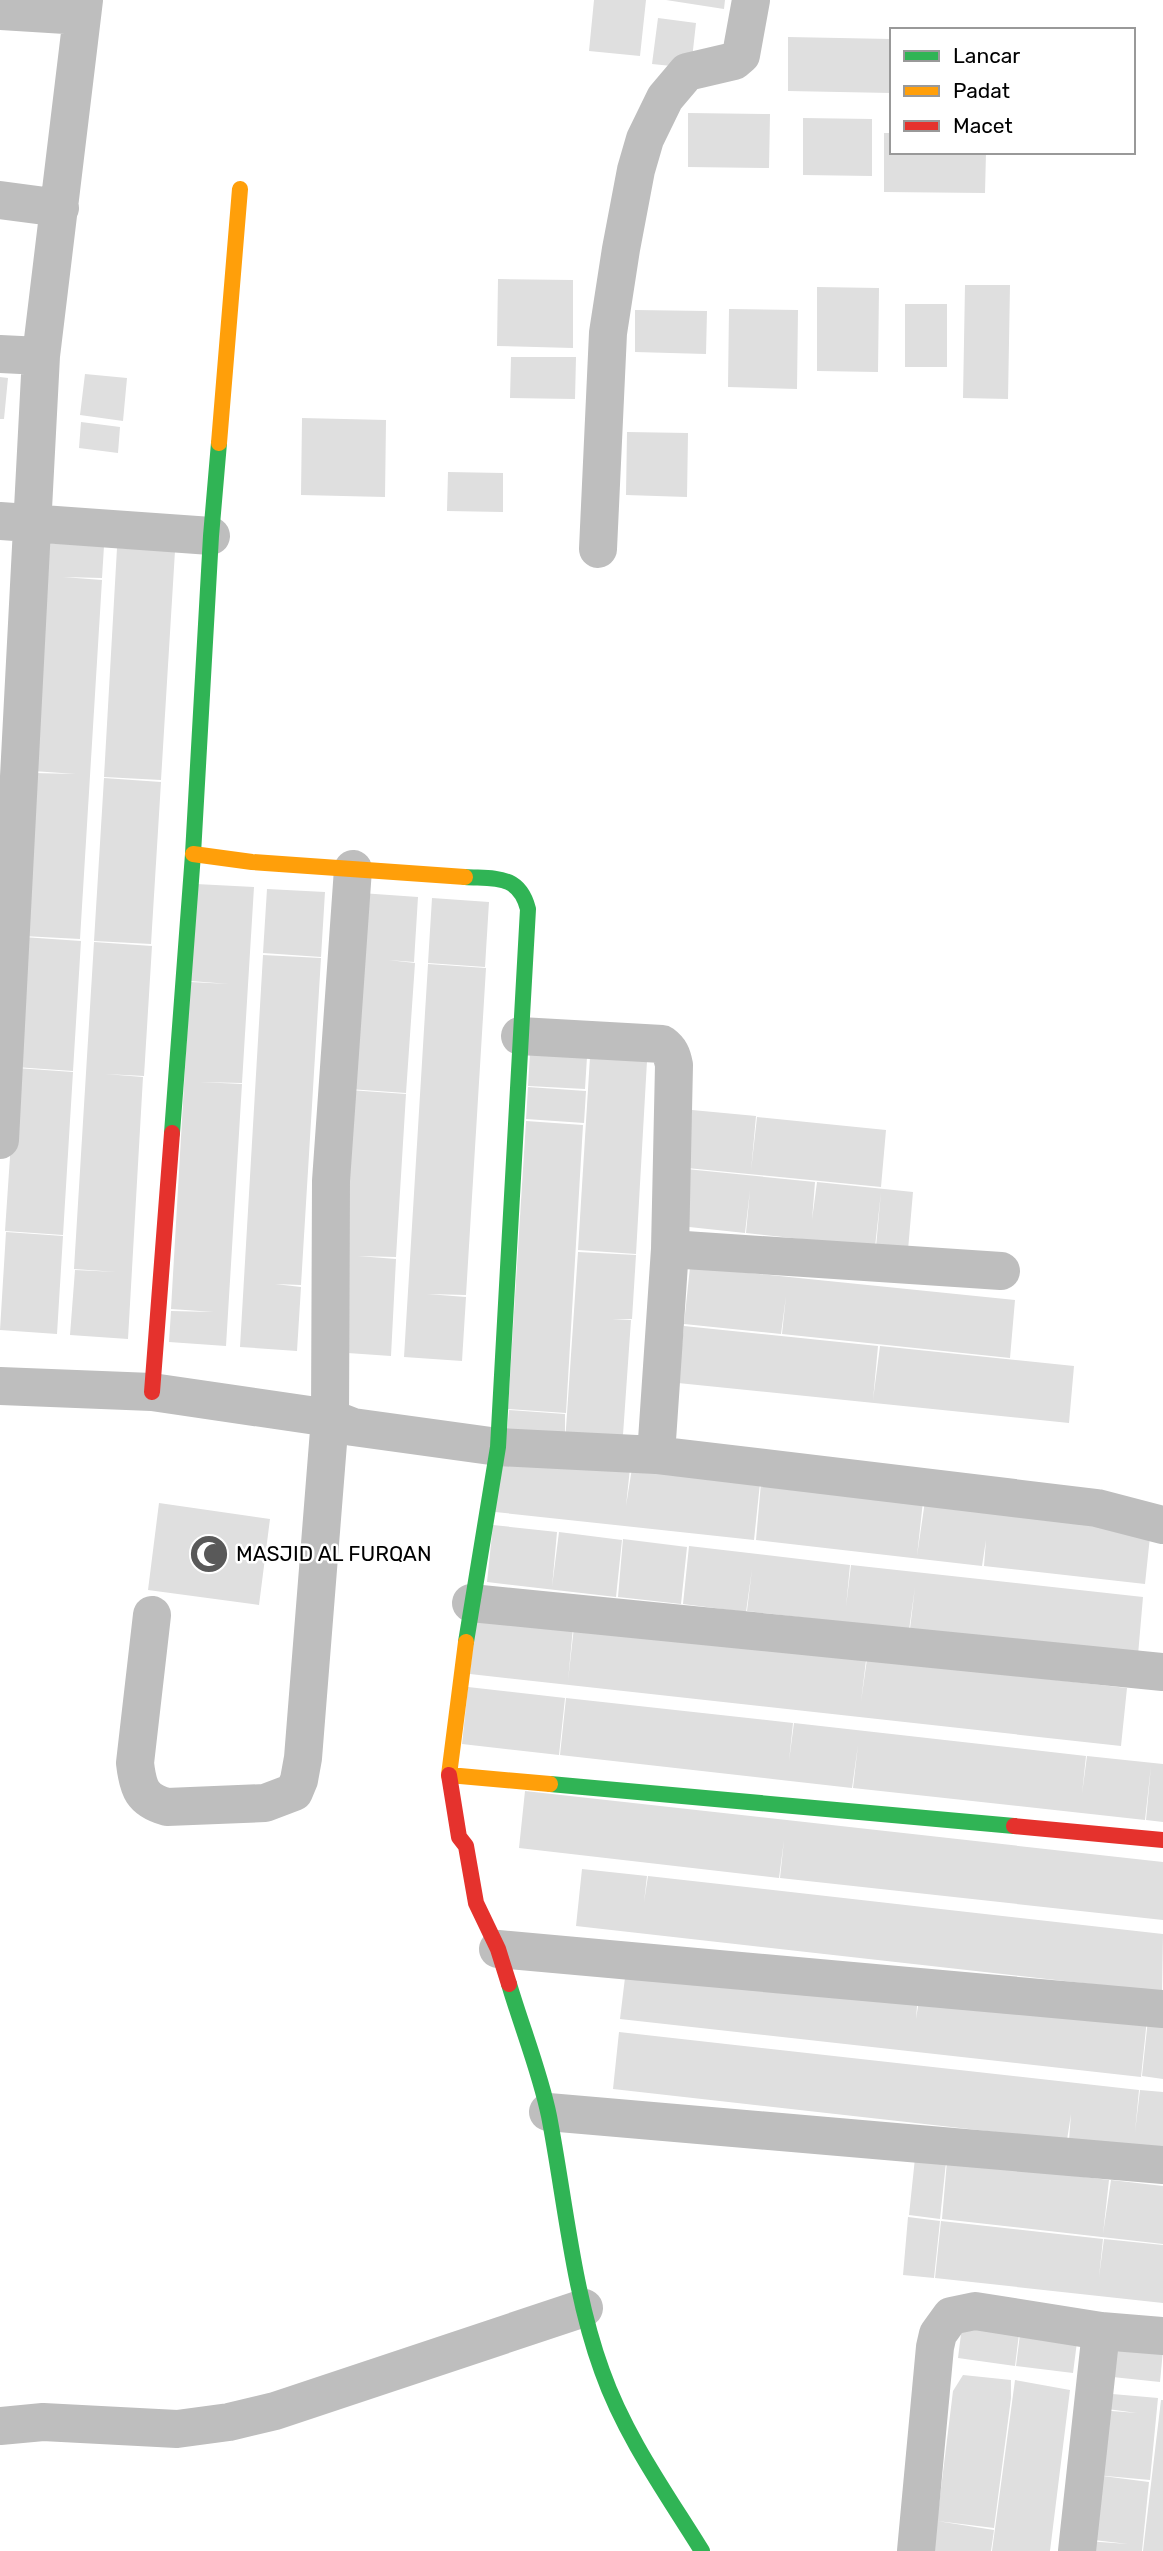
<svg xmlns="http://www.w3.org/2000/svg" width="1163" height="2551" font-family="Rubik,sans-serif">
	<rect width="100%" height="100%" fill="#fff"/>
	<!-- building -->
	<path fill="#dfdfdf" d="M594,0H646L640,56L589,51Z
		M666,0H725L724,9Z
		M658,18L696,23L691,68L652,64Z
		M788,37L891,39V93L788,91Z
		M688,113L770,114L769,168L688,167Z
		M803,118L872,119V176L803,175Z
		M884,133H892V152H986L985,193L884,192Z
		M498,279L573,280V348L497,346Z
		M965,285H1010L1008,399L963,398Z
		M817,287L879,288L878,372L817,371Z
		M905,304H947V367H905Z
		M729,309L798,310L797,389L728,387Z
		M635,310L707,311L706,354L635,352Z
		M511,357H576L575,399L510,398Z
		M85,374L127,378L123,421L80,415Z
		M0,377L8,378L4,419H0Z
		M302,418L386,420L385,497L301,495Z
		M81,422L120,427L118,453L79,448Z
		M627,432L688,433L687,497L626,495Z
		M448,472L503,473V512L447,511Z
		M46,543L104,546L102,578L63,577L102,580L80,939L23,936L33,773L76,774L33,771Z
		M117,548L175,551L161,780L104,777Z
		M104,778L161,782L151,944L94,941Z
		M196,884L254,887L242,1083L199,1082L242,1084L226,1346L169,1342L171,1311L214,1312L171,1309L190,982L229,984L191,981Z
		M267,889L325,892L321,957L263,953Z
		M361,893L418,897L414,962L388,960L415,963L406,1093L349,1089Z
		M432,898L489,902L485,967L428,963Z
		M23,937L81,941L73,1071L15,1067Z
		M94,942L152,946L144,1076L105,1074L143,1077L128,1339L70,1335L75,1270L117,1272L74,1269Z
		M263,955L321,958L301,1285L275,1284L301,1287L297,1351L240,1347Z
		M428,964L486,968L466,1295L427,1294L466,1297L462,1361L404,1357Z
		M530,1053L587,1057L585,1089L528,1086Z
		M590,1057L647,1061L636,1254L578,1250Z
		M16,1068L73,1072L63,1235L5,1231Z
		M528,1087L586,1091L584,1123L526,1119Z
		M349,1090L406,1094L396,1257L358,1256L396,1259L391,1356L333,1352Z
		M692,1110L756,1116L751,1171L757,1117L886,1130L881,1187L687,1168Z
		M526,1121L583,1125L566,1413L508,1409Z
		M686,1169L815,1182L812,1220L817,1182L913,1192L908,1250L876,1247L881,1192L875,1247L746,1233L750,1190L745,1233L680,1226Z
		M6,1232L63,1236L57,1334L0,1330Z
		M578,1252L636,1255L632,1319H612L631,1320L622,1449L506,1442L509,1410L565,1414V1443Z
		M690,1267L1015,1300L1010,1358L782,1334L786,1296L781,1334L684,1324Z
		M684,1326L878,1346L873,1400L880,1346L1074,1366L1069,1423L678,1383Z
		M501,1454L630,1468L626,1506L632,1468L760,1483L754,1540L495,1512Z
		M761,1483L923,1501L917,1556L925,1501L1151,1527L1145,1584L984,1566L986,1540L982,1566L756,1540Z
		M159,1503L270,1519L259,1605L148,1590Z
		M493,1525L557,1532L552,1587L559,1532L622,1540L616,1597L487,1582Z
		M623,1539L687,1547L681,1604L618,1597Z
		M689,1546L850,1565L846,1607L851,1565L1143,1597L1138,1655L910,1629L915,1587L909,1630L747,1611L752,1569L746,1612L683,1604Z
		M476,1616L573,1627L568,1681L574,1627L866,1660L861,1702L867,1659L1127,1688L1121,1746L470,1674Z
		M468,1687L565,1698L559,1755L462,1744Z
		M566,1698L793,1723L789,1761L794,1723L1086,1756L1082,1794L1087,1756L1163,1764V1822L1146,1820L1151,1766L1145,1820L853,1788L858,1745L852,1788L560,1755Z
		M525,1791L1163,1862V1920L780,1878L784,1840L779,1878L519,1848Z
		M582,1869L647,1876L644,1902L648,1876L1163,1934L1162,1992L576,1926Z
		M627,1961L918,1993L916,2019L920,1994L1147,2019L1141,2077L620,2019Z
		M1148,2019L1163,2020V2079L1142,2076Z
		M619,2032L1139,2090L1135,2132L1140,2090L1163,2092V2150L1069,2140L1071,2114L1067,2140L613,2089Z
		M915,2158L946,2162L940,2219L909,2215Z
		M947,2161L1109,2180L1103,2234L1111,2180L1163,2186V2244L942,2219Z
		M908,2217L940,2221L934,2278L903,2275Z
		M941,2221L1103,2239L1099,2277L1104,2239L1163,2245V2303L935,2278Z
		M962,2326L1019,2334L1015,2366L958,2358Z
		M1020,2334L1077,2342L1073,2373L1016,2366Z
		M1107,2344L1163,2350L1160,2382L1103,2376Z
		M963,2375L1011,2380V2398L994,2528L937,2521L953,2391Z
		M1015,2380L1070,2390L1050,2551H992Z
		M1101,2393L1158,2398L1150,2480L1095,2475L1149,2482L1142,2551H1084L1086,2541L1128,2544L1085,2539L1099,2410L1137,2413L1100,2408Z
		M1161,2400H1163V2551H1143Z
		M937,2521L994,2530L991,2551H933Z"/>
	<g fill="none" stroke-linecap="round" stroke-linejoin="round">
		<!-- street -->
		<path stroke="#bebebe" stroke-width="38" d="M0,11L82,16
			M0,200L60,208
			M0,354L41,356
			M0,521L211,536
			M598,549L608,333L621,249L636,170L645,139L665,98L687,72L734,61L741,55L751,0
			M520,1036L662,1044C670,1050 672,1055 674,1065L670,1249L656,1455
			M0,1140L41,356L84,0
			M670,1249L1001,1271
			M0,1386L152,1392L330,1418L353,1427L498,1447L656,1455L1097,1508L1163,1525
			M471,1603L1163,1672
			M152,1615L135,1763C138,1789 142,1800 167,1807L265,1803L294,1792L299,1780L303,1758L330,1418L331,1181L353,869
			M498,1949L1163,2009
			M548,2112L1163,2165
			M0,2426L43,2422L177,2429L229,2422L275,2411L584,2308
			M916,2551L935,2347L938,2334L951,2316L975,2311L1101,2331L1163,2336
			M1077,2551L1101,2331"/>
		<!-- fast -->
		<path stroke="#30b455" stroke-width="16" d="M465,877C495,879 519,874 528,909L498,1447L466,1642
			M172,1133L193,854L211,536L219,443
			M550,1784L1014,1826
			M509,1984C522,2028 540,2072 549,2116C565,2199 573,2292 602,2371C625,2436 666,2493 702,2551"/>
		<!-- slow -->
		<path stroke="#ff9f0a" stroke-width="16" d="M219,443L240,189
			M193,854L252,862L465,877
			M466,1642L449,1775L550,1784"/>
		<!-- jam -->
		<path stroke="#e5322d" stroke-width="16" d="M152,1392L172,1133
			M449,1775L459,1837L466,1846L476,1903L498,1949L509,1984
			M1014,1826L1163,1840"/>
	</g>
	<!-- icons -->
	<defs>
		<g id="mosque-disc" transform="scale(2.0125)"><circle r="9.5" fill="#595959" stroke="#fff"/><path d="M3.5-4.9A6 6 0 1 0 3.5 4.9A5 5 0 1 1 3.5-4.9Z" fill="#fff"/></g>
	</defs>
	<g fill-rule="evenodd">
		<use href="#mosque-disc" x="209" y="1554"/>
	</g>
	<g text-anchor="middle" stroke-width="5" stroke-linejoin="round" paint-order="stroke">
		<!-- poi labels -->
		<g font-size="21" fill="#000" stroke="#fff" text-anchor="start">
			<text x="236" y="1561">MASJID AL FURQAN</text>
		</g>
	</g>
	<!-- legend -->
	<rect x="890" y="28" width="245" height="126" fill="#ffffff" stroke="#999999" stroke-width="2"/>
	<rect x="904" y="51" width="35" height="10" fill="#30b455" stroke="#999999" stroke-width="2"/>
	<text x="953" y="63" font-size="21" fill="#000000">Lancar</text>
	<rect x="904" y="86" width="35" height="10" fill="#ff9f0a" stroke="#999999" stroke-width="2"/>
	<text x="953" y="98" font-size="21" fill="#000000">Padat</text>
	<rect x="904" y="121" width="35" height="10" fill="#e5322d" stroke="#999999" stroke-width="2"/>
	<text x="953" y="133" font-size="21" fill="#000000">Macet</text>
</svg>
